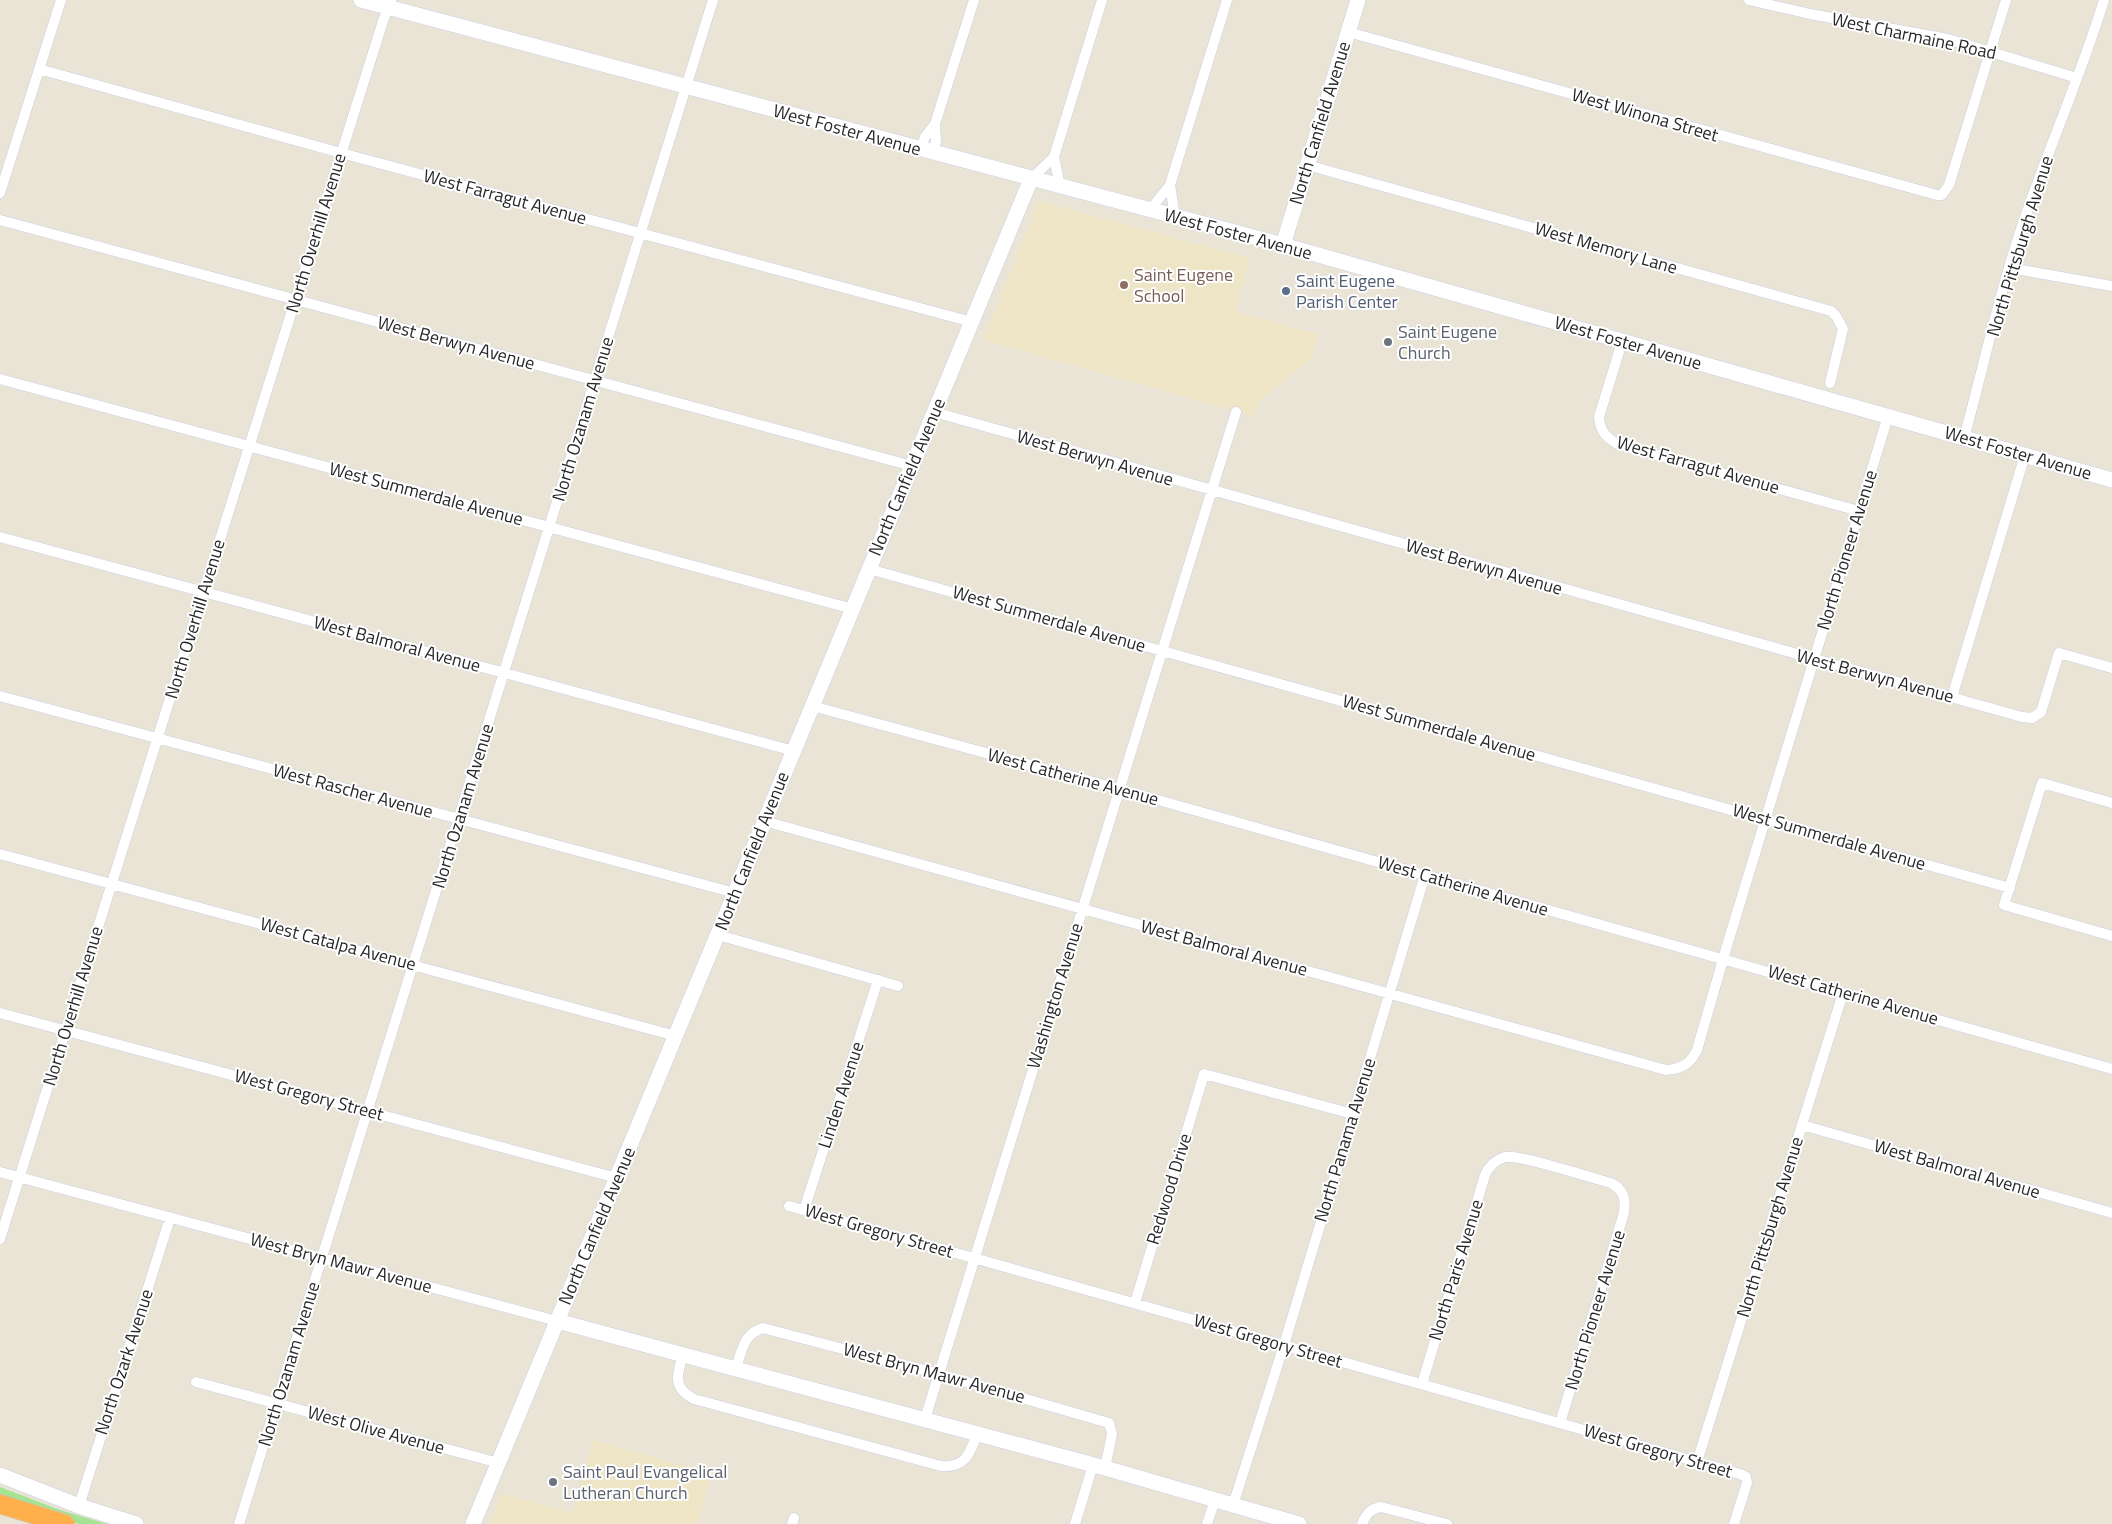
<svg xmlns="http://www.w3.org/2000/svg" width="2112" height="1524" font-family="'Titillium Web',sans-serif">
	<rect width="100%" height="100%" fill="#eae4d7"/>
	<!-- education -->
	<path fill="#ede5c5" d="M1039,201L1250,258L1235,312L1318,334L1314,352L1309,361L1259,401L1253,416L983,340Z
		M593,1440L712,1473L698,1524H489L502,1493L573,1513Z"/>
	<!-- green -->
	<path fill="#a3e391" d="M0,1487L60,1510L107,1524H79L30,1510L0,1498Z"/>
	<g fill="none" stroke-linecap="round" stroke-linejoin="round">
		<!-- street casing -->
		<g stroke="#cccee1" stroke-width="11">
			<path id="street" d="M1749,0L1810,14L1948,39L2077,78
				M1348,32L1937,195H1942L1949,185L2006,0
				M39,69L341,153L972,322
				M920,150L925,137L935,124L974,0
				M933,153L936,141L935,124
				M1307,165L1831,311L1836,316L1843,329L1830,383
				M1031,179L1054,157
				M1170,185L1175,217
				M1060,186L1054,157L1102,0
				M0,193L61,0
				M1150,210L1170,185L1227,0
				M0,220L912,466
				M2010,268L2112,286
				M1622,342L1599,417C1600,431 1606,437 1617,444L1859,511
				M0,379L853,609
				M934,412L2022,717L2032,718L2041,712L2059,653L2112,668
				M1964,438C1983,369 1998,297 2021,229C2047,152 2080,78 2104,0
				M0,537L794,751
				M869,569L2010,888
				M0,696L735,893
				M1952,697L2025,455
				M812,706L1119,789L2112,1069
				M2112,803L2042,783L2004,905L2112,936
				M764,821L1666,1070C1682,1069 1691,1063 1697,1050L1726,949L1888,416
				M0,854L676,1036
				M718,935L898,986
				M0,1013L617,1178
				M1802,1125L2112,1213
				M0,1172L557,1321
				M789,1206L1740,1474L1746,1477L1747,1483L1734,1524
				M804,1210L878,980
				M0,1239L383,21L391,0
				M1135,1303L1204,1074L1353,1114
				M683,1355C677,1374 672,1388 694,1399L941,1466C965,1468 970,1454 977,1434
				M736,1368C742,1351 743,1334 763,1328L939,1374L1109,1423L1112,1434L1105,1468
				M196,1382L499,1463
				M1422,1384L1485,1175C1489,1166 1495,1160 1505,1157C1519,1154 1592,1178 1611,1183C1624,1190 1626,1199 1624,1213L1560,1423
				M925,1419L1236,412
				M1697,1462L1843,993
				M1233,1505L1284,1345L1425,875
				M79,1506L170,1218
				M239,1524L713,0
				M792,1524L794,1518
				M1075,1524L1093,1465
				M1207,1524L1215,1500
				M1362,1524C1366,1514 1370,1509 1381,1507L1447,1524"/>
		</g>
		<!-- secondary casing -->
		<g stroke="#cccee1" stroke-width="16">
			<path id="secondary" d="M361,0L1283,245L2112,480
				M1283,245L1358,0
				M557,1321L1105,1468L1299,1524
				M0,1475L79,1506L136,1524
				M473,1524L1031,179"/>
		</g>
		<!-- highway casing -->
		<g stroke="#c7c7c7" stroke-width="20">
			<path id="highway" d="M0,1504L65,1524"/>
		</g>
		<!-- street -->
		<use href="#street" stroke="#fff" stroke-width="10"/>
		<!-- secondary -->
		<use href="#secondary" stroke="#fff" stroke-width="15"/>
		<!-- highway -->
		<use href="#highway" stroke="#ffb04d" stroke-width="19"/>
	</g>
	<!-- markers -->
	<circle fill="#8d6e63" stroke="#fff" stroke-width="2" cx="1124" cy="285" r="5"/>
	<circle fill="#5c6f8a" stroke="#fff" stroke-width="2" cx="1286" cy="291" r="5"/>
	<g fill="#6b7280" stroke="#fff" stroke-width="2">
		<circle cx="1388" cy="342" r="5"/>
		<circle cx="553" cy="1482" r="5"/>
	</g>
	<g text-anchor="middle" stroke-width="4" stroke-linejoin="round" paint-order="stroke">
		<!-- street labels -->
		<g font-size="18" fill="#272727" stroke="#fff">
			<text transform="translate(1914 36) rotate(12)" y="6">West Charmaine Road</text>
			<text transform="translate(1645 115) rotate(16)" y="6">West Winona Street</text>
			<text transform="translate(1320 123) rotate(-73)" y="6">North Canfield Avenue</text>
			<text transform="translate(847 130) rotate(15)" y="6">West Foster Avenue</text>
			<text transform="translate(505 197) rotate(15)" y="6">West Farragut Avenue</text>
			<text transform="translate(316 233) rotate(-73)" y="6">North Overhill Avenue</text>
			<text transform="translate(1238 234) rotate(15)" y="6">West Foster Avenue</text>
			<text transform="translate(2020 246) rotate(-73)" y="6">North Pittsburgh Avenue</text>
			<text transform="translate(1606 248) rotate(16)" y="6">West Memory Lane</text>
			<text transform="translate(456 343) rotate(15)" y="6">West Berwyn Avenue</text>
			<text transform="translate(1628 343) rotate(16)" y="6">West Foster Avenue</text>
			<text transform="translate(583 419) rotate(-73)" y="6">North Ozanam Avenue</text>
			<text transform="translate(2018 453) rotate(16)" y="6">West Foster Avenue</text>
			<text transform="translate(1095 458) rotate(16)" y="6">West Berwyn Avenue</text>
			<text transform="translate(1698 465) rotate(16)" y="6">West Farragut Avenue</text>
			<text transform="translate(907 477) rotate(-67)" y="6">North Canfield Avenue</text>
			<text transform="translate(426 494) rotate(15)" y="6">West Summerdale Avenue</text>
			<text transform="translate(1847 550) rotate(-73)" y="6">North Pioneer Avenue</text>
			<text transform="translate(1484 567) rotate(16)" y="6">West Berwyn Avenue</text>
			<text transform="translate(195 619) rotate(-73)" y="6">North Overhill Avenue</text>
			<text transform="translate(1049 619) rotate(16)" y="6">West Summerdale Avenue</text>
			<text transform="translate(397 644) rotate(15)" y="6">West Balmoral Avenue</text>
			<text transform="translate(1875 676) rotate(15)" y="6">West Berwyn Avenue</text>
			<text transform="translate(1439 728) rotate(16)" y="6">West Summerdale Avenue</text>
			<text transform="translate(1073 777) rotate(15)" y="6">West Catherine Avenue</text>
			<text transform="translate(353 791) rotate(15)" y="6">West Rascher Avenue</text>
			<text transform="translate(463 806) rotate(-73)" y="6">North Ozanam Avenue</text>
			<text transform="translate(1829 837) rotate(16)" y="6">West Summerdale Avenue</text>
			<text transform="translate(752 851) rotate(-68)" y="6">North Canfield Avenue</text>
			<text transform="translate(1463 886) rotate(16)" y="6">West Catherine Avenue</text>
			<text transform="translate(338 944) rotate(15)" y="6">West Catalpa Avenue</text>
			<text transform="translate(1224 948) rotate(15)" y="6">West Balmoral Avenue</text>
			<text transform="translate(1853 995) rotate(16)" y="6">West Catherine Avenue</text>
			<text transform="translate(1055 996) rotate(-73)" y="6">Washington Avenue</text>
			<text transform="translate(73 1006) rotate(-73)" y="6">North Overhill Avenue</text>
			<text transform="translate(309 1095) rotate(15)" y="6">West Gregory Street</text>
			<text transform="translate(841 1095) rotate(-72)" y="6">Linden Avenue</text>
			<text transform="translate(1345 1140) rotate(-73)" y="6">North Panama Avenue</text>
			<text transform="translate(1957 1169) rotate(16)" y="6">West Balmoral Avenue</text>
			<text transform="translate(1169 1189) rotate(-73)" y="6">Redwood Drive</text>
			<text transform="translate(597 1226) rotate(-67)" y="6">North Canfield Avenue</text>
			<text transform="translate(1770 1227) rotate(-73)" y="6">North Pittsburgh Avenue</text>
			<text transform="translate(879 1231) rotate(16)" y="6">West Gregory Street</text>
			<text transform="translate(341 1263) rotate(15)" y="6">West Bryn Mawr Avenue</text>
			<text transform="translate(1456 1270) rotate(-73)" y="6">North Paris Avenue</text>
			<text transform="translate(1595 1310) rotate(-73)" y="6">North Pioneer Avenue</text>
			<text transform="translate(1268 1341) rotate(16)" y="6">West Gregory Street</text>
			<text transform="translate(124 1362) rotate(-72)" y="6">North Ozark Avenue</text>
			<text transform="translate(289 1364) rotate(-73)" y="6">North Ozanam Avenue</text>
			<text transform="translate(934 1373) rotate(15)" y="6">West Bryn Mawr Avenue</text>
			<text transform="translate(376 1430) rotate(15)" y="6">West Olive Avenue</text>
			<text transform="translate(1658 1451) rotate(16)" y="6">West Gregory Street</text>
		</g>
		<!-- education labels -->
		<g font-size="18" fill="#785e54" stroke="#fff" text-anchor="start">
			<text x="1134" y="281">Saint Eugene<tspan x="1134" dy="21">School</tspan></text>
		</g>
		<!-- service labels -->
		<g font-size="18" fill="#4e5e75" stroke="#fff" text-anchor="start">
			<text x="1296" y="287">Saint Eugene<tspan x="1296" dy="21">Parish Center</tspan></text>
		</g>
		<!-- worship labels -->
		<g font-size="18" fill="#5b616d" stroke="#fff" text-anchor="start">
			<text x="1398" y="338">Saint Eugene<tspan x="1398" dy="21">Church</tspan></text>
			<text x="563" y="1478">Saint Paul Evangelical<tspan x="563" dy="21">Lutheran Church</tspan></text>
		</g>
	</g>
</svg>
